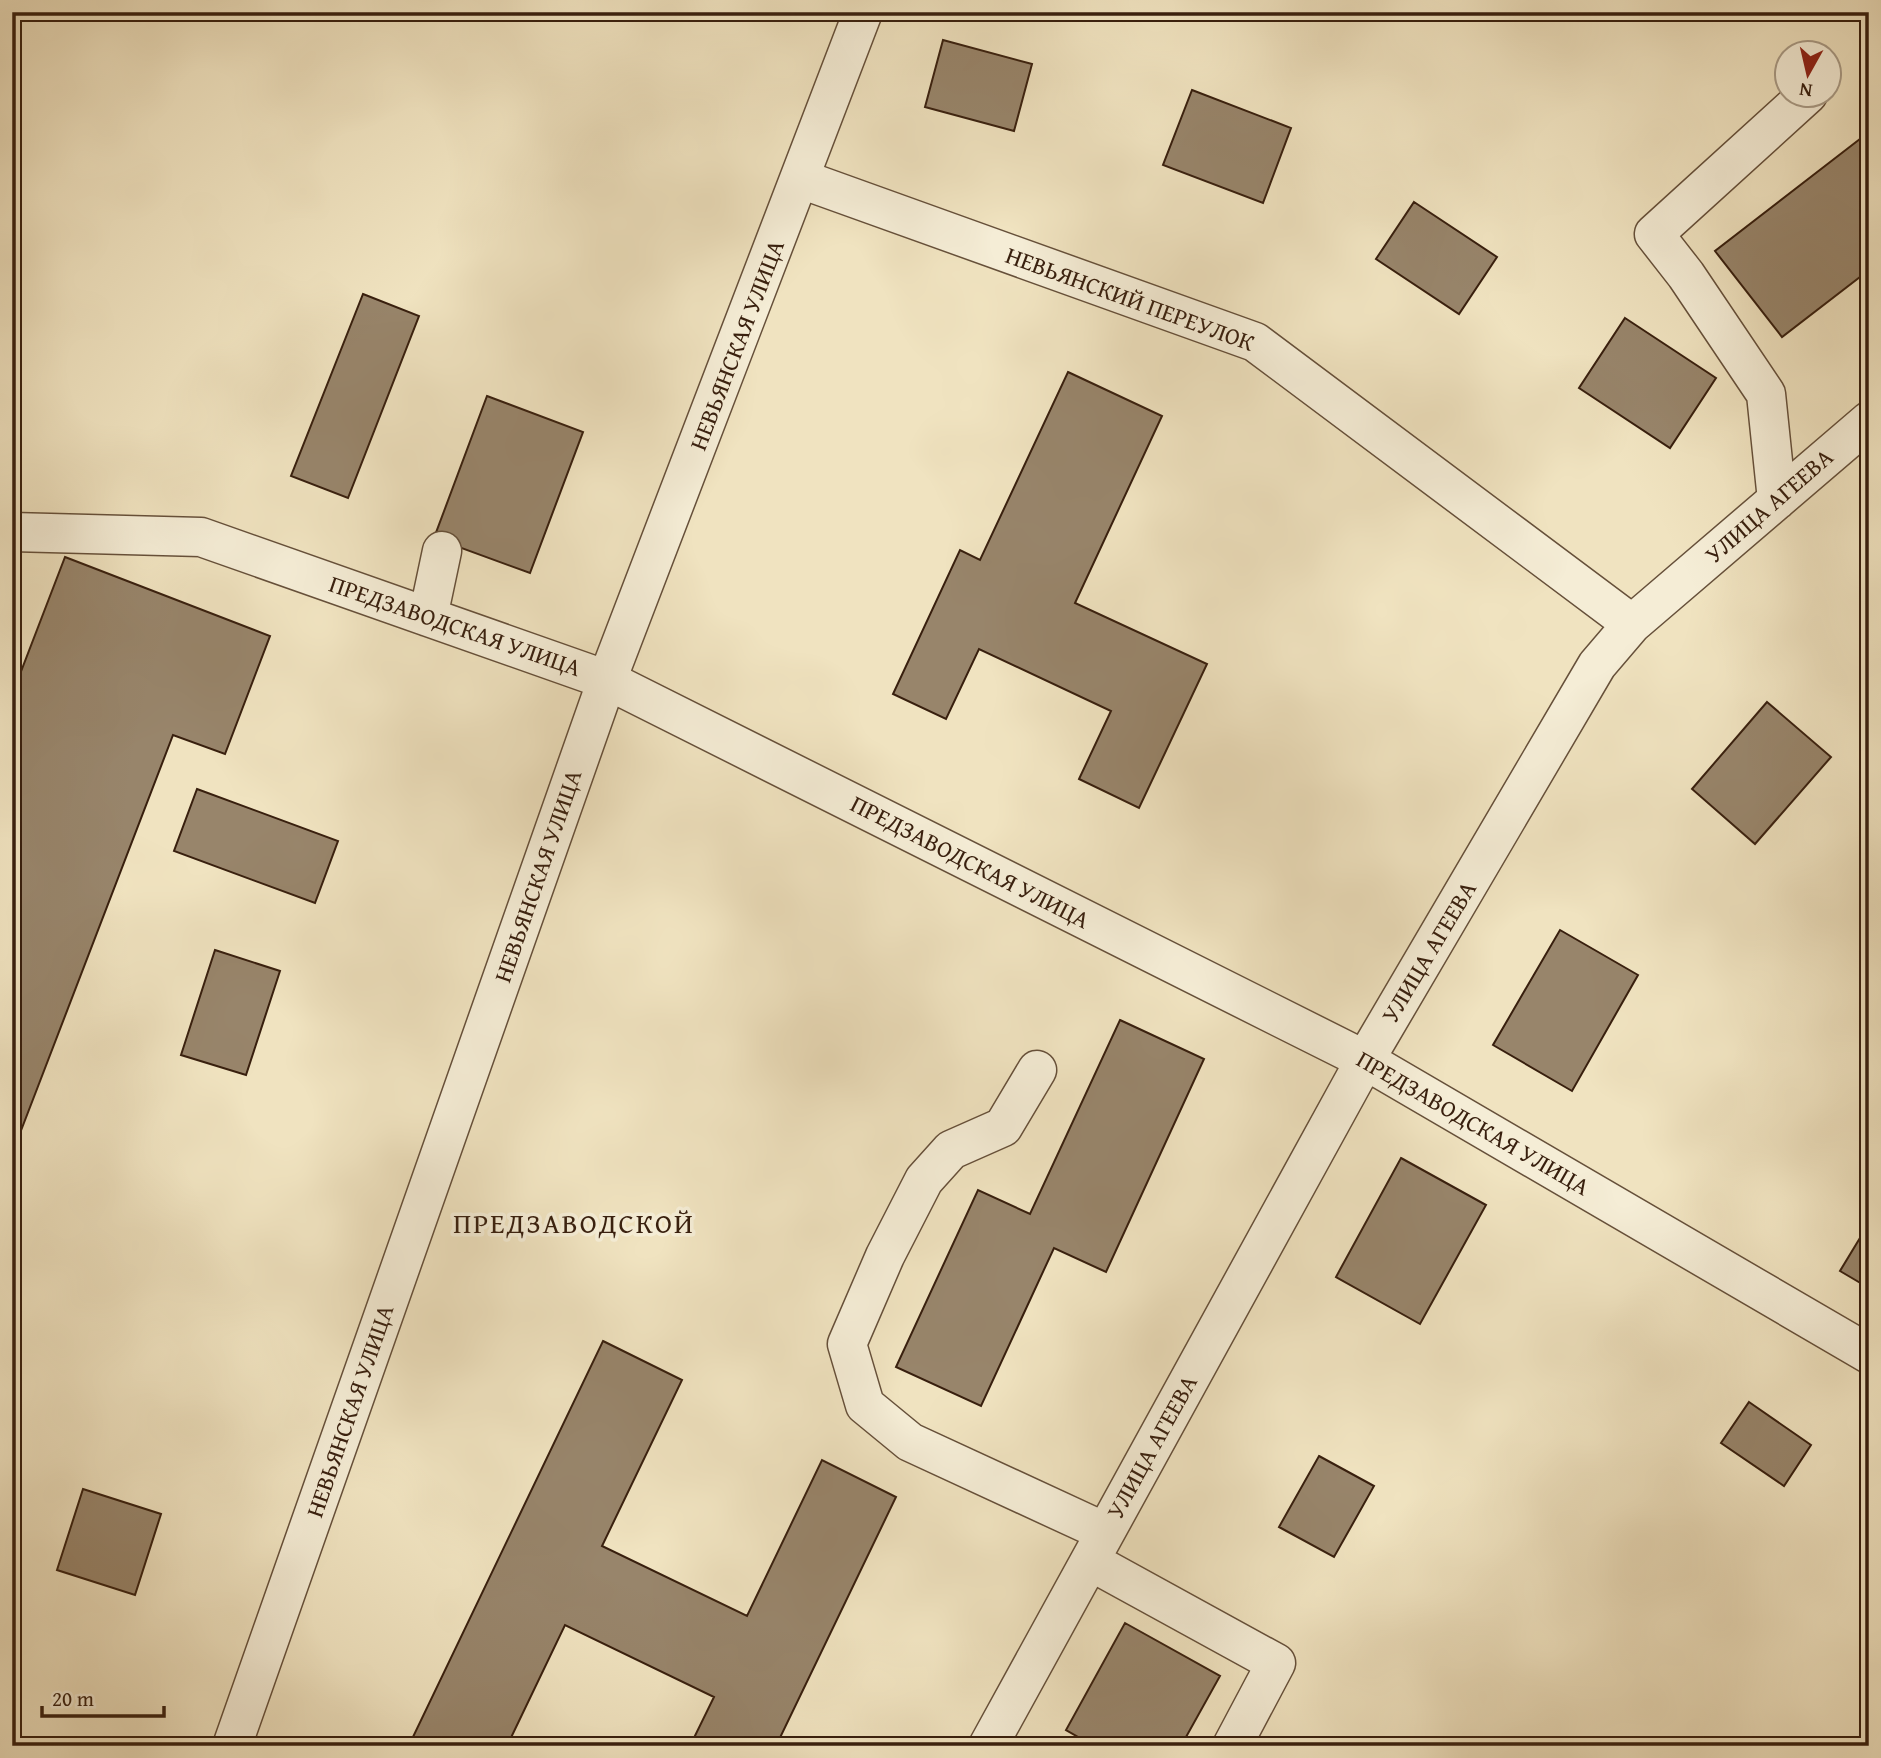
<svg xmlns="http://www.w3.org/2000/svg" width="1881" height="1758" font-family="'Gentium Book Plus',serif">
	<rect width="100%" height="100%" fill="#f0e3c0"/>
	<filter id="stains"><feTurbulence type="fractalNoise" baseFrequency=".00286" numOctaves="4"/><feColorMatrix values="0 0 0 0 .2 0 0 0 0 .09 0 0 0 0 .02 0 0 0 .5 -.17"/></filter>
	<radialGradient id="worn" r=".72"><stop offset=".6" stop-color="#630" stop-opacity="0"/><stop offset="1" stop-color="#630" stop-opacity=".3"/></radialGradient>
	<!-- building -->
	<path fill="#98856b" stroke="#381f0e" stroke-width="2" d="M943,40L1032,64L1014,131L925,107Z
		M1192,90L1291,128L1263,203L1163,165Z
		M1869,132V270L1782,337L1715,251Z
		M1414,202L1497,257L1459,314L1376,259Z
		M363,294L419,316L348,498L291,476Z
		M1625,318L1716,378L1670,448L1579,388Z
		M1068,372L1162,416L1075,603L1207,664L1139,808L1079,779L1111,711L979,649L946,719L893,694L960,550L980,560Z
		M487,396L583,432L530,573L434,538Z
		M65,557L270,636L225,754L173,735L12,1154V695Z
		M1767,702L1831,757L1755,844L1692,789Z
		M197,789L338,841L315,903L174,851Z
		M1560,930L1638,975L1572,1091L1493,1045Z
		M215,950L280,971L246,1075L181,1055Z
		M1120,1020L1204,1059L1106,1272L1054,1248L981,1406L896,1367L978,1190L1030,1214Z
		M1401,1158L1486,1205L1420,1324L1336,1277Z
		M1869,1223V1288L1840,1271Z
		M603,1341L682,1380L602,1546L747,1616L822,1460L896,1497L776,1746H690L714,1697L565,1625L507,1746H427L412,1739Z
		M1749,1402L1811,1445L1784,1486L1721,1443Z
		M1319,1456L1374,1486L1334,1557L1279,1527Z
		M83,1489L161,1514L135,1595L57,1570Z
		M1125,1623L1220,1676L1181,1746H1094L1066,1730Z"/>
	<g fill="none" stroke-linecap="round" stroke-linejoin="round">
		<!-- minor casing -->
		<g stroke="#66503a" stroke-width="41">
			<path id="minor" d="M801,179L1255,342L1632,624
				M1777,500L1766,394L1686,275L1654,234L1808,94
				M12,532L201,537L607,680L1365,1060L1869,1354
				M428,617L442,551
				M1037,1070L1003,1127L951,1150L924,1180L885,1256L847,1344L865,1405L910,1442L1105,1532
				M1090,1561L1276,1663L1232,1746
				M232,1746L607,680L863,12
				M988,1746L1365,1060L1597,665L1632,624L1869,421"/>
		</g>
		<!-- minor -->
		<use href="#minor" stroke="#f5edd6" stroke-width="38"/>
	</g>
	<g text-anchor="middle" stroke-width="7" stroke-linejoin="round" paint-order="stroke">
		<!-- street labels -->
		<g font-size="24" fill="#381f0e" stroke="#f5edd6">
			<text transform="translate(1130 299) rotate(20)" y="8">НЕВЬЯНСКИЙ ПЕРЕУЛОК</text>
			<text transform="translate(737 345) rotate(-69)" y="8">НЕВЬЯНСКАЯ УЛИЦА</text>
			<text transform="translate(1769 506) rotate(-41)" y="8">УЛИЦА АГЕЕВА</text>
			<text transform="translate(455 626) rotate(19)" y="8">ПРЕДЗАВОДСКАЯ УЛИЦА</text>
			<text transform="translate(970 862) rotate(27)" y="8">ПРЕДЗАВОДСКАЯ УЛИЦА</text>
			<text transform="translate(538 876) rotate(-71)" y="8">НЕВЬЯНСКАЯ УЛИЦА</text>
			<text transform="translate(1429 952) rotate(-59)" y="8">УЛИЦА АГЕЕВА</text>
			<text transform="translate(1473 1123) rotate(30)" y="8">ПРЕДЗАВОДСКАЯ УЛИЦА</text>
			<text transform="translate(350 1411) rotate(-71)" y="8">НЕВЬЯНСКАЯ УЛИЦА</text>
			<text transform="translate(1152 1447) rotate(-61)" y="8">УЛИЦА АГЕЕВА</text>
		</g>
		<!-- quarter labels -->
		<g font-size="28" letter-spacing="2" fill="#381f0e" stroke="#f5edd6">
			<text x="574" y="1233">ПРЕДЗАВОДСКОЙ</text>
		</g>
	</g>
	<!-- margin -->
	<rect width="1881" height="1758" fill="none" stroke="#f0e3c0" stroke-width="42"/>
	<rect x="14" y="14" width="1853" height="1730" fill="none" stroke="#381f0e" stroke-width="3.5"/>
	<rect x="21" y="21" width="1839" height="1716" fill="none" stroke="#381f0e" stroke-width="2"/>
	<!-- north arrow -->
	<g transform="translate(1808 74) rotate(188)"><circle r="33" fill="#f5edd6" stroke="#a99b86" stroke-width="2"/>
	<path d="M0-5L12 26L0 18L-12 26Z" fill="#8f2418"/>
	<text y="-10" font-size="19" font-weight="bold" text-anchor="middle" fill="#381f0e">N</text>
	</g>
	<!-- scale -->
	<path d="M42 1706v10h122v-10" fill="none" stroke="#381f0e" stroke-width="3.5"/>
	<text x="52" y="1706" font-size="21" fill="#381f0e" stroke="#f5edd6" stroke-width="5" paint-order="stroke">20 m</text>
	<rect width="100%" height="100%" filter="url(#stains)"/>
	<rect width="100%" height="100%" fill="url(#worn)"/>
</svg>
